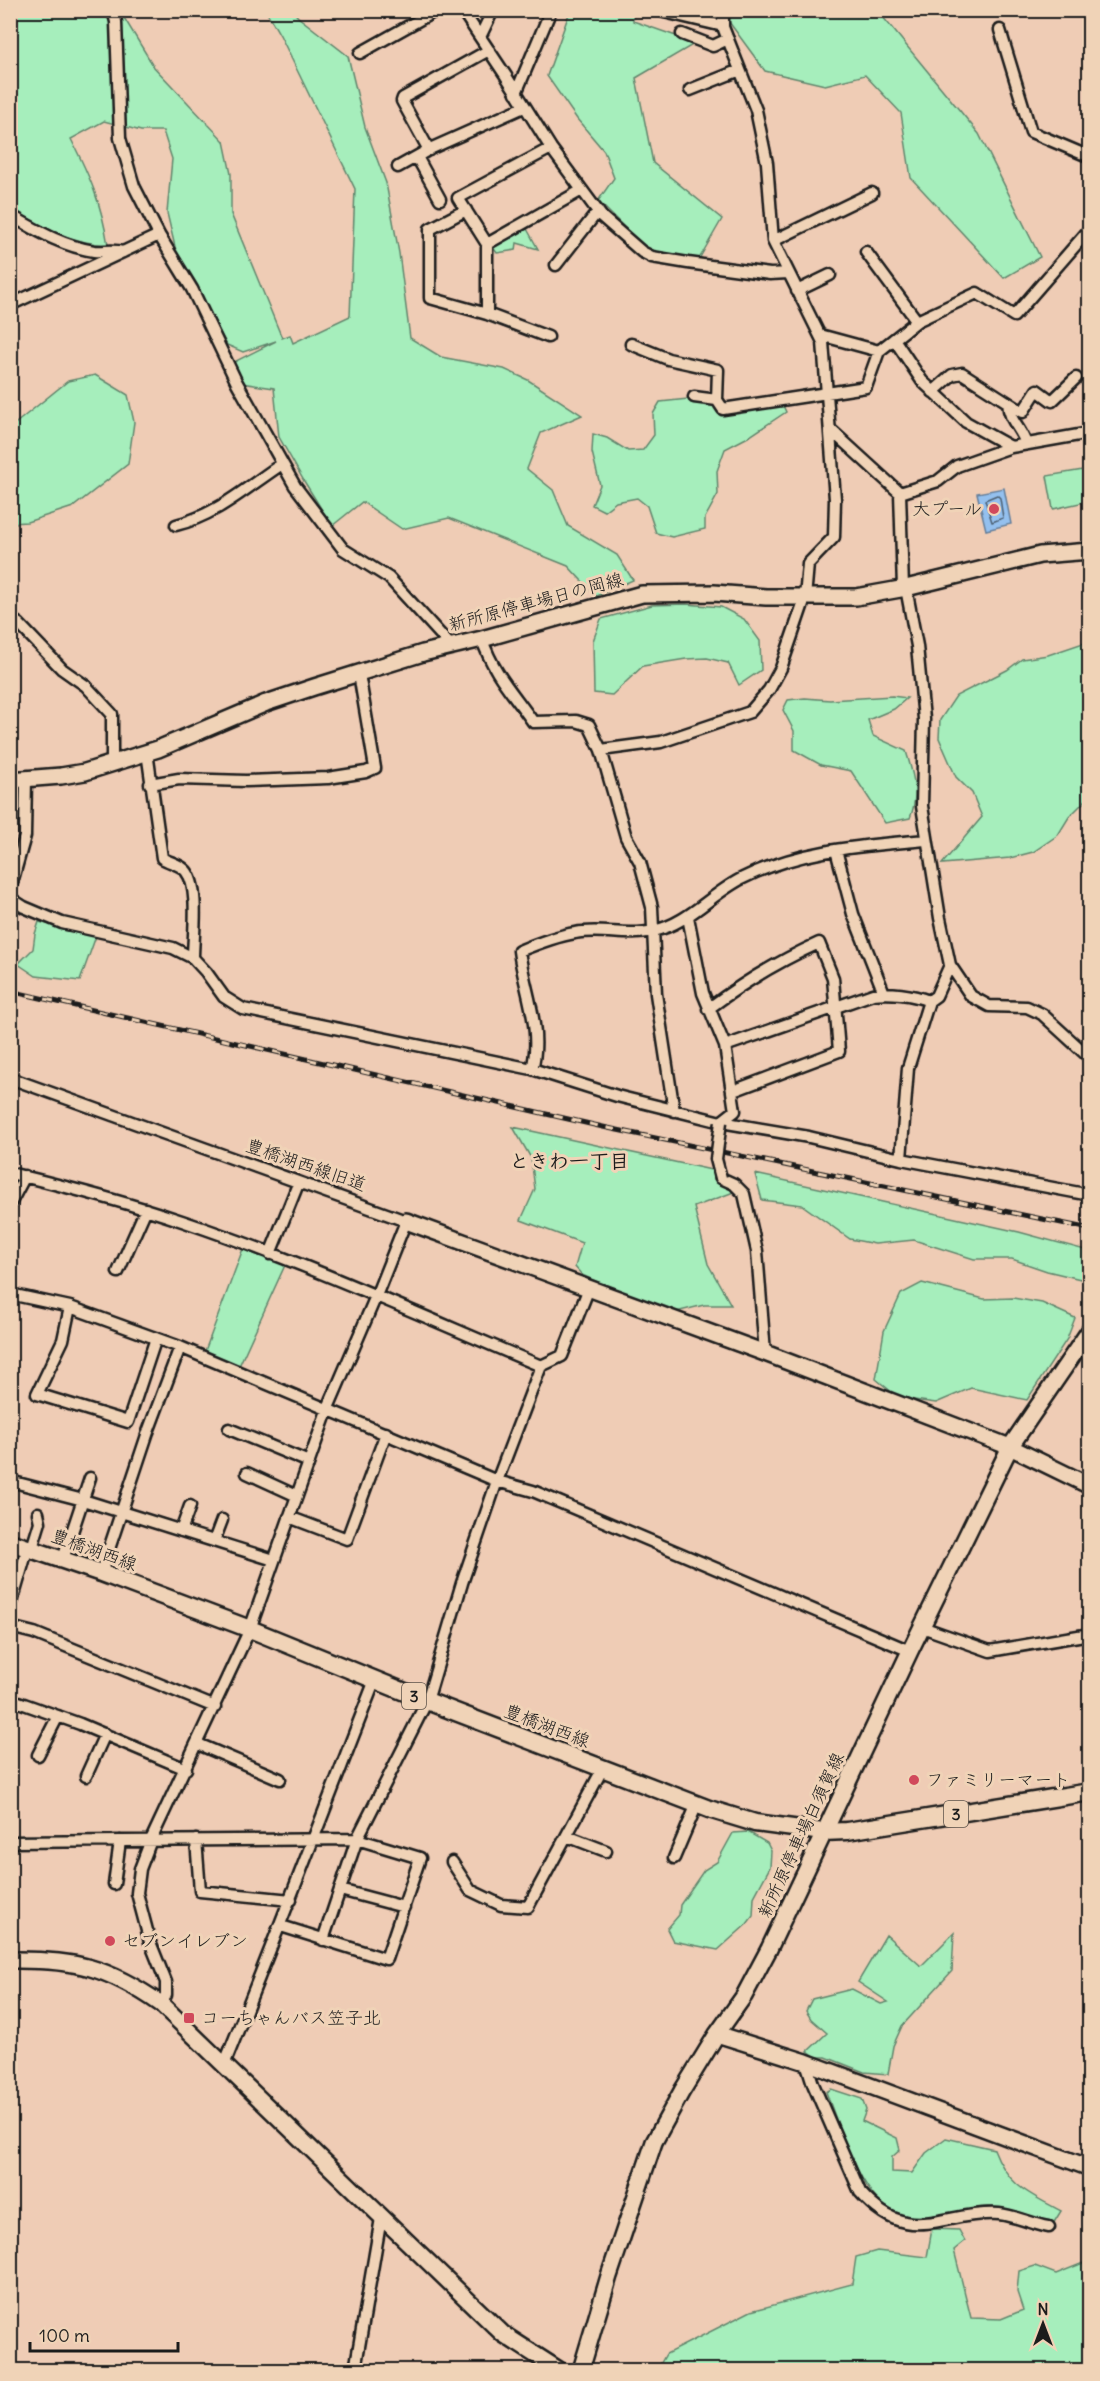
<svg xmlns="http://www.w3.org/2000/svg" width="1100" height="2381" font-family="Delius,'Klee One',sans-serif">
	<rect width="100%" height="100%" fill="#efccb5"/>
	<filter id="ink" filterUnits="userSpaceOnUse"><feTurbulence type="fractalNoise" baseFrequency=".0167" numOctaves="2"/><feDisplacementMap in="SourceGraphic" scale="12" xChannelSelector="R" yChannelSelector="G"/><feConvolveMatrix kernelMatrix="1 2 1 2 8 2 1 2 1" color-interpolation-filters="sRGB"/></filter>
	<g filter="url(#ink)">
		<!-- green -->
		<path fill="#a6eebc" stroke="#61856c" stroke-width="1.5" d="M10,11H120L154,67L224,141L231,174V214L282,338L290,335L293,343L350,316L355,189L280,35L266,11H293L298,17L348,56L365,127L386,183L399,253L410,338L441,357L504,369L528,380L582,415L541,433L527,469L553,490L568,526L617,555L633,580L596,596L568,566L449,518L402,529L362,502L332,526L304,481L279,437L274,388L241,383L230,364L276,341L243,352L227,345L176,251L167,213L172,159L163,131H141L104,121L71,139C90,177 101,202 108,245C72,243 41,227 11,208Z
			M570,11H633V21L696,43L636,78L653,163L722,219L699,259L660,254L641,244L598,201L614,178L604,151L577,119L547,76Z
			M721,11H878L979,134L1040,257L1004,278L911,178L901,113L865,75L825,85L765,71Z
			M526,227L538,249L517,243L516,250L497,253L492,246Z
			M95,375L128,395L134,422L128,464L73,507L27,522L11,523V427L68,381Z
			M688,399L729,403L780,399L786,412L750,436L725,449L717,471L718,494L705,518V529L672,537L656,533L647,506L637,498L616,502L604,511L592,505L600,485L592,452L593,434L607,438L628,451L643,450L654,435L653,414L660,402Z
			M1089,469V501L1053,509L1047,476Z
			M686,604L721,607L744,619L760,641L761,670L739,685L728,663L707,658L686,659L643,666L612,695L594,693L593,641L601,619L652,605Z
			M1089,641V797L1069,817L1058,835L1033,852L1010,858L942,864L982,817L972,793L956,777L939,738L940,720L956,696L1007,670L1022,659L1048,655Z
			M892,696L907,698L894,709L868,720L873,736L906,751C913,775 920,793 910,818L885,823L851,771L821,765L794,750V731L783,710L788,700L805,698L830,700Z
			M39,922L96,936L80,981L36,976L18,964L33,949L35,934Z
			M513,1127L716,1171L739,1190L694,1207L708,1264L731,1305H704L668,1314L582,1275L575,1267L582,1243L521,1220L535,1189L531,1158Z
			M755,1174L1019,1232L1089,1251V1281L1047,1271L1012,1259H974L914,1240L875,1244L850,1239L802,1205L762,1200Z
			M244,1246L286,1263L239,1366L205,1351Z
			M922,1283L984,1299L1013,1298L1042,1303L1075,1318L1067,1339L1027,1400L971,1388L936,1403L899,1398L876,1379L884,1331L901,1294Z
			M748,1832L767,1843L771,1851L770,1867L754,1897L753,1916L747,1924L718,1950L673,1941L667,1929L679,1915L680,1905L704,1870L717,1862L733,1833Z
			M954,1933L952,1971L902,2026L893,2046L888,2074L864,2072L826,2057H816L808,2051L827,2033L811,2019L806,2011L812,1999L852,1989L881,2004L888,2002L858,1982L886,1935L921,1966Z
			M831,2089L862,2099L866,2110L862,2121L897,2138L900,2150L892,2157V2172L912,2173L926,2153L946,2138L994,2149C1008,2186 1028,2193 1061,2211L1053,2224C1035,2217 1007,2206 987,2207C976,2208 966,2214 955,2216C936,2219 915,2219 896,2213C862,2202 838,2123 826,2092Z
			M932,2229L959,2230L965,2241L954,2250L971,2318L1001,2319L1023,2310L1017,2292L1019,2271L1035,2266L1056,2274L1083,2263L1089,2265V2370H657L666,2354L751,2311L852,2284L856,2257L877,2251L927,2257Z"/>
		<!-- water -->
		<path fill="#94c0ee" stroke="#647e9a" stroke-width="1.5" d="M1004,488L1011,524L986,530L977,493Z"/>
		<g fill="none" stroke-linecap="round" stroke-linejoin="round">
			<!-- shore -->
			<path stroke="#4c5e70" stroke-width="1.5" d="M997,495L1000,498L1003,518L992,522L985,500Z"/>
			<!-- street casing -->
			<g stroke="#1c1c1c" stroke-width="15">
				<path id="street" d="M113,10L116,22L120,138L134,186L159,235L192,289L236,381L295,486L343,549L389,578L451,646
					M462,10L506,76L551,148L582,190L602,217L642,252L652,257L688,263L770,274L788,273
					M664,12L723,26
					M1000,30L1031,132L1090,157
					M682,34L713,46L728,39
					M480,37L493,10
					M360,53L437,10
					M690,90L740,70
					M516,93L551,10
					M551,148L458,198L487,244L582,190
					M429,150L402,101L403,98L489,50
					M417,157L440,199
					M398,167L432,148L524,107
					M466,210L430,229V298L487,314
					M10,215C38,231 62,246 94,251C104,252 113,249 123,252
					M773,241L872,193
					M487,244V314L548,337
					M866,252L917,321
					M556,265L598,211
					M797,291L830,275
					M10,305L159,235
					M820,335L879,351L917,321L977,293L1014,316L1088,231
					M894,339L922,381L966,422L1011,447L1090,433
					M631,344L668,359L718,370L717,400L723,409L866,387L879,351
					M933,392L952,375L962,373L1023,412L1037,390L1052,401L1076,378
					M694,397L717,400
					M1008,403C1009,421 1021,428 1026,444
					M831,430L900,493
					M176,525C217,515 247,487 282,464
					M903,588L900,493L938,481L957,466L1011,447
					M906,588L917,646L924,719L922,806L940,918L950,965L971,996L989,1006L1027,1007L1042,1014L1090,1058
					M10,618L19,624L62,669L86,686L112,714V764
					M482,639C493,673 513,693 533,722L576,721L589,725L601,750L626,837L640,862L652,907L656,994L674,1111
					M601,750L661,742L750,712L769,690L781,668L805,598L808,564L834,537L835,499L823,342L773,241L767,163L756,110L723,27V10
					M147,752L162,858C170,863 180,864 186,871C200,888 193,936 193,958
					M150,784L179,779L246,781L328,778L366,772L375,768L359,674
					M836,850L853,914L884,993
					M10,890L25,836L26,779
					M10,898L24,907L62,923L173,948L193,958L206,972L224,997L243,1009L532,1069L617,1096L721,1122L809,1137L901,1159L1090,1195
					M688,917L703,993L725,1046L735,1111L721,1122
					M708,1009C744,982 779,961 819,943L833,978L839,1051L733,1091
					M725,1046L873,994C890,992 912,994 929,1001
					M532,1069C543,1030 524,989 519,951C536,944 556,936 575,933C601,928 628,937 653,931C688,924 712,893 743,878C801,849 864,846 926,840
					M10,1078L406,1221L376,1296L328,1408L250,1629L151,1840L140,1869L137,1893L150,1942L166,1982V1995L161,2004
					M901,1159L908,1068L929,1001L936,996L950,965
					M10,1173C68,1187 126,1202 182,1221C304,1262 422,1316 541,1366
					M721,1178L734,1184L744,1194L757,1251L765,1353
					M10,1204L25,1176
					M270,1254L298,1184
					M118,1272L146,1209
					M10,1294L70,1307L180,1347L497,1481L533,1491L910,1651
					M70,1307L63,1340L37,1394L128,1422L156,1338
					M229,1429L309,1462
					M247,1473L297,1496
					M10,1481L83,1500L274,1560
					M289,1517L347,1539L386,1433
					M181,1531L190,1506
					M214,1541L222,1520
					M32,1548L40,1522L38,1513
					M63,1559L90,1478
					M101,1573L148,1432L180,1347
					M10,1609L28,1547
					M10,1627L34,1633L215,1707
					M922,1627L990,1651L1090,1634
					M10,1699L80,1724L186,1769
					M198,1744L280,1779
					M38,1755L58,1716
					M86,1776L105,1734
					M567,1836L606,1851
					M196,1840L200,1891L291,1900
					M10,1842L357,1839L420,1858L386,1959L281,1926
					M674,1858L697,1804
					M452,1862L470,1890L501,1905L528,1907L603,1768
					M114,1884L120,1841
					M340,1890L404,1907
					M323,1940L357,1839L427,1701L462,1583L497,1481L541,1366L562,1356L589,1288
					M806,2062L813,2084L860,2192C909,2248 940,2211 999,2214C1016,2216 1032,2224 1049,2227
					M224,2065C276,1937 325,1808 375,1680
					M355,2370L381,2218"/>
			</g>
			<!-- secondary casing -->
			<g stroke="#1c1c1c" stroke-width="20">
				<path id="secondary" d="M10,780L61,776L85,772L158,749L266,703L314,687L423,653L482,639L642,594L714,593L766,597H856L906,588L1040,555L1090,551
					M406,1221L765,1353L1010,1447L1090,1486
					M10,1960C75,1959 108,1967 161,2004L503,2334L559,2370
					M717,2034L806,2062L1090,2168
					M581,2370L609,2276L654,2142L682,2091L717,2034L744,1996L769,1949L910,1651L1010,1447L1090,1330"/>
			</g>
			<!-- primary casing -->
			<g stroke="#1c1c1c" stroke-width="21">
				<path id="primary" d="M10,1542L101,1573L250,1629L427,1701L709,1809L755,1823L823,1832L847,1831L1090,1792"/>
			</g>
			<!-- street -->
			<use href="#street" stroke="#f0d3b7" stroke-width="10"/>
			<!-- secondary -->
			<use href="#secondary" stroke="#f0d3b7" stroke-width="15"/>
			<!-- primary -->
			<use href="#primary" stroke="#f0d3b7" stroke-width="16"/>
			<!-- rail casing -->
			<g stroke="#1c1c1c" stroke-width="5">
				<path id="rail" d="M10,991L603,1127L1090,1229"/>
			</g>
			<!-- rail -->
			<use href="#rail" stroke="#f0d3b7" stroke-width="3" stroke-dasharray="9" stroke-linecap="butt"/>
			<!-- street-bridge casing -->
			<g stroke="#1c1c1c" stroke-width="15" stroke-linecap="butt">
				<path id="street-bridge" d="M721,1178L716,1159L721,1122"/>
			</g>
			<!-- street-bridge -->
			<use href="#street-bridge" stroke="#f0d3b7" stroke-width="10"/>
		</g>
	</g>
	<!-- markers -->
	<g fill="#d1495b" stroke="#f0d3b7" stroke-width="2">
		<circle cx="994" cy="509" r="6"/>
		<circle cx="914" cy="1780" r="6"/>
		<circle cx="110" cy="1941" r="6"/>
		<rect x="183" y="2012" width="12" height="12" rx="3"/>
	</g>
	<g text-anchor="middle" stroke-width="6" stroke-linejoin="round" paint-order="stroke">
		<!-- shield labels -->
		<g fill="#f0d3b7" stroke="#5c534a" stroke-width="1.5">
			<rect x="402" y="1683" width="24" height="26" rx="4.5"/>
			<rect x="944" y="1801" width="24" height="26" rx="4.5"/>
		</g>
		<g font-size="16" font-weight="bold" fill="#1c1c1c">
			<text x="414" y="1702">3</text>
			<text x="956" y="1820">3</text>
		</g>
		<!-- poi labels -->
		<g font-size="18" fill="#1c1c1c" stroke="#f0d3b7" text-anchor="start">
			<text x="982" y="515" text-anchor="end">大プール</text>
			<text x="926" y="1786">ファミリーマート</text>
			<text x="122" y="1947">セブンイレブン</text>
			<text x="201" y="2024">コーちゃんバス笠子北</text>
		</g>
		<!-- street labels -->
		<g font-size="18" fill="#1c1c1c" stroke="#f0d3b7">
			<text transform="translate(536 602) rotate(-15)" y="6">新所原停車場日の岡線</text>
			<text transform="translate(306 1165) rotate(19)" y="6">豊橋湖西線旧道</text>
			<text transform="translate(94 1550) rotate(20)" y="6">豊橋湖西線</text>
			<text transform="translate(547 1726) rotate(21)" y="6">豊橋湖西線</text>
			<text transform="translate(801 1835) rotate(-65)" y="6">新所原停車場白須賀線</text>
		</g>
		<!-- neighbourhood labels -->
		<g font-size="20" font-weight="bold" fill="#1c1c1c" stroke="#f0d3b7">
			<text x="569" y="1168">ときわ一丁目</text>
		</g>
	</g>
	<!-- margin -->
	<rect width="1100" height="2381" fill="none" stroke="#f0d3b7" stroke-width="36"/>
	<rect x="18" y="18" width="1064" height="2345" fill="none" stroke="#1c1c1c" stroke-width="2" filter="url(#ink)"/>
	<!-- north arrow -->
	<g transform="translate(1043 2324)" stroke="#f0d3b7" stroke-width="4.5" paint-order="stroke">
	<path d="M0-4.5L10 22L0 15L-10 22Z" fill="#1c1c1c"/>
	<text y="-9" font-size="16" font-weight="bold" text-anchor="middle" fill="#1c1c1c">N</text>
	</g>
	<!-- scale -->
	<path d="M30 2342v9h148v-9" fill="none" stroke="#1c1c1c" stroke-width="3"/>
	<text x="39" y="2342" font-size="18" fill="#1c1c1c" stroke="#f0d3b7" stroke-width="4.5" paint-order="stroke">100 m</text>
</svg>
